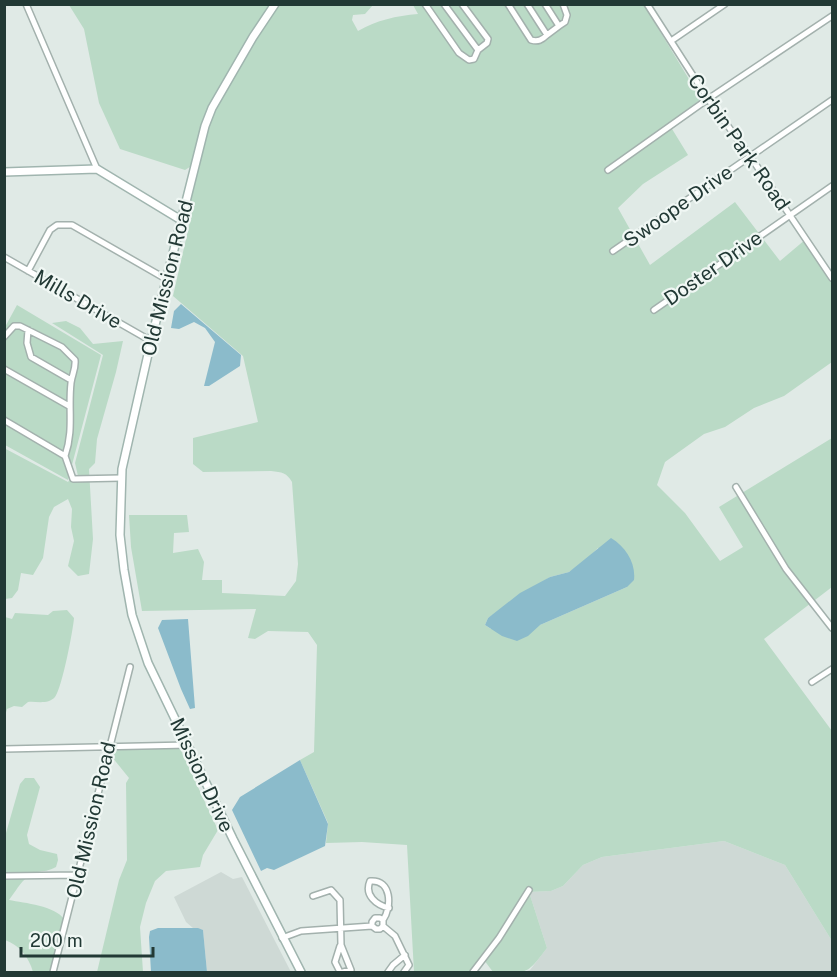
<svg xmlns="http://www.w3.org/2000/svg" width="837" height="977" font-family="'Public Sans',sans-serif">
	<rect width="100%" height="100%" fill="#e0eae6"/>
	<!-- built -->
	<path fill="#ced9d5" d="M724,841L785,865L832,941V972H523L530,970L547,948L529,892L551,891L563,886L583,865L602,857Z
		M221,872L233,879L242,877L291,972H207L203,930L193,928L186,922L174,897Z"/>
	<!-- green -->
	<path fill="#badac6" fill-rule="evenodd" d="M69,5H273L210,107L193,165L185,170L120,149L99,103L84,29Z
		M278,5H373L365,14L353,15L352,20L358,31C377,20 396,16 418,14L413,5H644L701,99L669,124L688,155L643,184L618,208L650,265L735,202L780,261L806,239L832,276V362L784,396L754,408L725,427L704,434L665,462L657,485L685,513L720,561L743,547L719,507L832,438V587L764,639L832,731V824L831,827L832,841V941L785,865L724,841L602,857L583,865L563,886L551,891L529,892L547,948C525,977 528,972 493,972L481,956L471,972H414L407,845L362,842L326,843L328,823L300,760L314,752L317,645L308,632L268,631L255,639L248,638L256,609L142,611L131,547L129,515H187L189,532L174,533L173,553L198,549L204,562L202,580H222V593L285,596L296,581L298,564L292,482C287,473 282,472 271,471L203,472L193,464V438L258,422L243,356L173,296L194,204L188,202L208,127L214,110L255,39ZM598,548L627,587L540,625L491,629L485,625L488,618L550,577L569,572L584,562Z
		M17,305L101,355L68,480L5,445V327Z
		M66,321L80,328L93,344L123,341L116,372L97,439L95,463L89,469L93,539L89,574L78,576L68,566L74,541L71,527L72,509L68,499L54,507L49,517L43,558L33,575L21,573L18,590L12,598L5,599L4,448L68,482L71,478L78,476L75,463L103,355L52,323Z
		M67,610L74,618C73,631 62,688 55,697C48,705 36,701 28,702L22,707L14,706L7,709L5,716V617L12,619L15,613L48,615L53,611Z
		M178,744L218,830L203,855L200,867L166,871L155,881L146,903L140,927L143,972H97L119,880L127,860L126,783L129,778L112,757L115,748Z
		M25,778H34L40,787L27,835L29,844L40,850L57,854L58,860L56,867C49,871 44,871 37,872C23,876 17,890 9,900C25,903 55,906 64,919L51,972H33C29,957 19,945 5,940L4,840L20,784Z"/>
	<!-- water -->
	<path fill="#8bbbcb" d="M181,304L241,355L240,366L209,386H204L215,342L205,328L194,322L179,329L171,328L174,311Z
		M611,538C626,547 636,563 634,580L627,587L540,625L528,636L517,641L502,636L485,625L488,618L520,593L550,577L569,572Z
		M188,619L195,708L190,709L181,689L158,628L162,620Z
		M300,760L328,824L325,846L274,870L267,868L261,871L232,810L240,797Z
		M158,928H198L203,930L207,972H151L149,937L150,931Z"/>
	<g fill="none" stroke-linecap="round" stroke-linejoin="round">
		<!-- street casing -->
		<g stroke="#a3b1ad" stroke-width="8">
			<path id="street" d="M26,4L97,169
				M425,4L459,53L469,60L474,59L478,50L487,43L488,39L462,4
				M444,4L478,50
				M508,4L531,40C538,42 542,40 547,35
				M527,4L547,35L559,26L545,4
				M647,4L708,99L750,156L832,278
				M559,26L565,22L567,15L563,4
				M671,41L725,4
				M608,170L708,99L832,16
				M613,251L832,100
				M4,257L151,341
				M28,271L50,230L57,225H72L166,279
				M654,310L832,186
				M28,330L27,343L31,357L71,380
				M4,337L14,326H20L62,347L75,360C76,369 72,374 71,383C68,409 74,430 65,456
				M4,369L69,406
				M4,420L65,456L73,479L121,478
				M736,487L786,569L832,628
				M812,682L832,669
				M4,749L188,745
				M4,876L79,875
				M313,896L331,890L340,900L341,945L351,970L343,972
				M383,920C392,907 392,879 370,881C364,895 376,905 389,908
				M383,926L380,929H376L372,926V922L375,918H380L383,920V926L395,936L409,965L404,972
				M282,938L301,931L372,926
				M53,972L130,667
				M340,972L335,962L340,946
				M388,972L393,965L405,955
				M473,972L499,938L529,890"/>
		</g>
		<!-- secondary casing -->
		<g stroke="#a0b5af" stroke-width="10">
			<path id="secondary" d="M275,4L253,37L212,108L205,126L151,341L122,469L120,535L124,570L132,615L148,663L233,839L301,972
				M4,172L97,169L181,220"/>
		</g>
		<!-- street -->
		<use href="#street" stroke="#fff" stroke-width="5"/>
		<!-- secondary -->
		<use href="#secondary" stroke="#fff" stroke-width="7"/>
	</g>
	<g text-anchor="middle" stroke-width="4.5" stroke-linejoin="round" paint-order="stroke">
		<!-- street labels -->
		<g font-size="20" fill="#223935" stroke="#f0f7f4">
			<text transform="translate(739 142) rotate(55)" y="7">Corbin Park Road</text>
			<text transform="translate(678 206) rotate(-35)" y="7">Swoope Drive</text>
			<text transform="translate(713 268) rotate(-35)" y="7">Doster Drive</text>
			<text transform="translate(167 278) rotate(-76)" y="7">Old Mission Road</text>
			<text transform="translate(78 299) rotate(30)" y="7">Mills Drive</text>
			<text transform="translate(202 775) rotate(65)" y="7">Mission Drive</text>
			<text transform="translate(91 820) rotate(-77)" y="7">Old Mission Road</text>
		</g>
	</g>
	<!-- border -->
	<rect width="837" height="977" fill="none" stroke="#223935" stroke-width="12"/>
	<!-- scale -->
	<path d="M21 947v9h132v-9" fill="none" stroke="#223935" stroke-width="3"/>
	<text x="30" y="947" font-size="18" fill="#223935" stroke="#f0f7f4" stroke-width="4.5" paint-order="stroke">200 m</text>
</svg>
